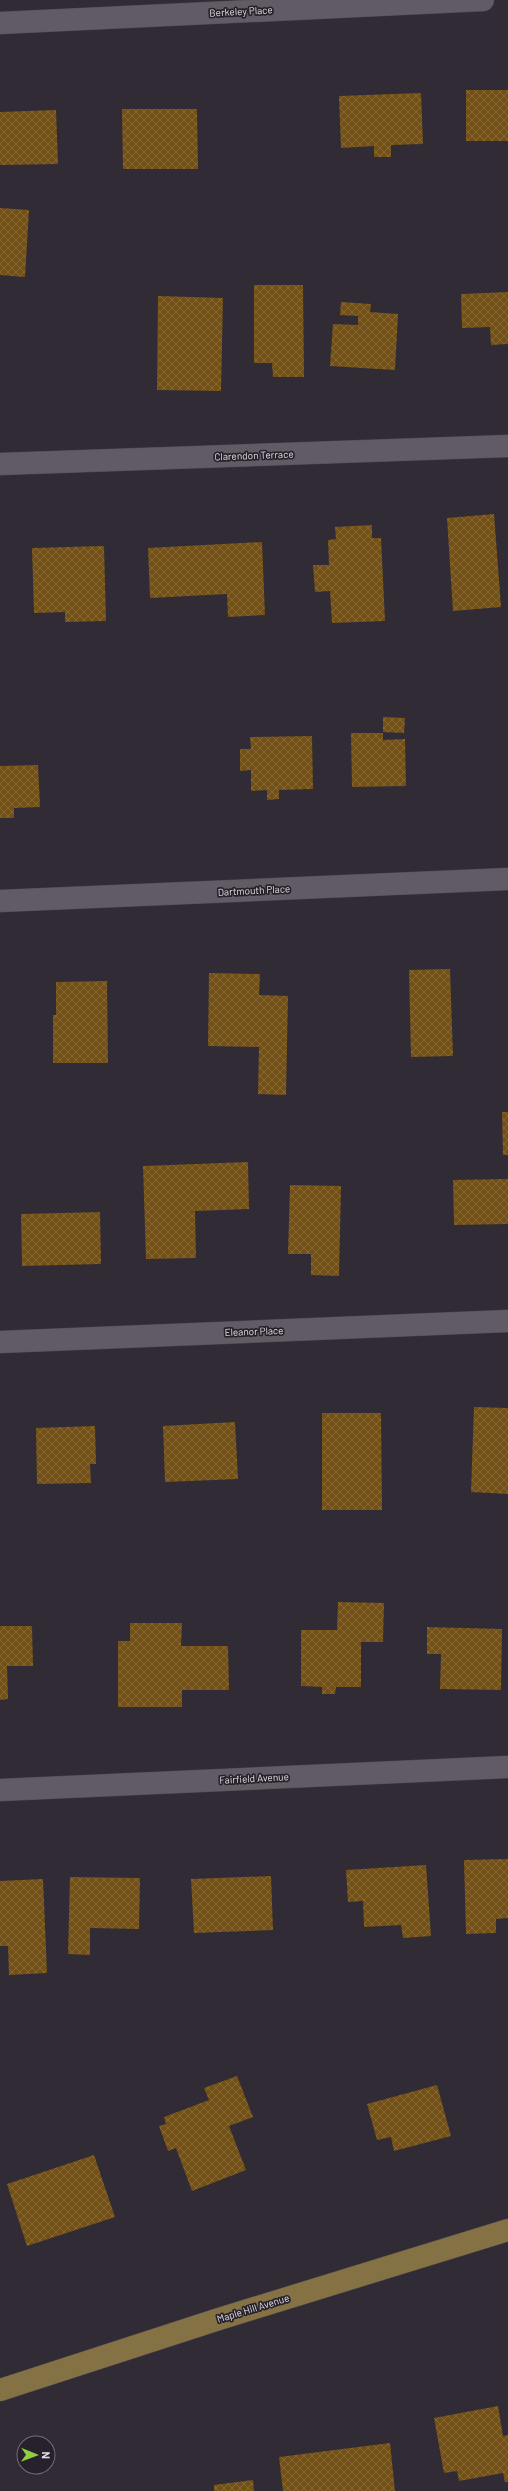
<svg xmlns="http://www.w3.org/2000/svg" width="508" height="2491" font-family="Barlow,sans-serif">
	<defs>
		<pattern id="building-cross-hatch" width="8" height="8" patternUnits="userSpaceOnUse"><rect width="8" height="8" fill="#725016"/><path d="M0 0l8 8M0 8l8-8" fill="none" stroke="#866938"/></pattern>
	</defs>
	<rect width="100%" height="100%" fill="#312b35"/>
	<!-- building -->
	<path fill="url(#building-cross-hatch)" d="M466,90H508V141H466Z
		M421,93L423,144L391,145V157H374V146L341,148L339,96Z
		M122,109H197L198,169H123Z
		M56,110L58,164L0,165V112Z
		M0,208L29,210L25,277L0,275Z
		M254,285H303L304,377H273L272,363H254Z
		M508,292V344L491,345L490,327L462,328L461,294Z
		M158,296L223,298L221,391L157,390Z
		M341,302L371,304L370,312L398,314L395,370L330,366L333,324L358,325V316L340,315Z
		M494,514L501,607L453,611L447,518Z
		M372,525V538H381L385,621L332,623L330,591L315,592L313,565H329L328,540L336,539L335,527Z
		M262,542L265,615L228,617L227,594L150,598L148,548Z
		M104,546L106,621L65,622V612L34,613L32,548Z
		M383,717L405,718L404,733L383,732Z
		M351,733H383V740L405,739L406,786L352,787Z
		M312,736L313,789L279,790V799L267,800V790L251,791V770L240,771V749H251L250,737Z
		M38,765L40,807L14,808V818H0V766Z
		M450,969L453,1056L411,1057L409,970Z
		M209,973L260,974L259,995L288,996L286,1095L258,1094L259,1047L208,1046Z
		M107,981L108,1063H53V1015H56V982Z
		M502,1112H508V1155H503Z
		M248,1162L249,1209L195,1211L196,1258L146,1259L143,1166Z
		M508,1179V1224L454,1225L453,1180Z
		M290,1185L341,1186L339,1276L311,1275V1254H288Z
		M100,1212L101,1264L22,1266L21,1214Z
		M474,1407L508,1408V1494L471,1492Z
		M322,1413H381L382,1510H322Z
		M235,1422L238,1479L165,1482L163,1426Z
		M95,1426L96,1464H90L91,1483L37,1484L36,1428Z
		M338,1602L384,1603L383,1642H361V1687H336L335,1694H322V1687L301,1686V1630H337Z
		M130,1623H182L181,1646H228L229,1690H182V1707H118V1641H130Z
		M0,1626H32L33,1666H7L8,1699L0,1700Z
		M427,1627L502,1629L501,1690L440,1689L441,1654H427Z
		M508,1859V1918L496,1919V1933L466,1934L464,1860Z
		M426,1865L431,1936L403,1938L401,1925L364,1927L363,1901L348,1902L346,1870Z
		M271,1876L273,1930L194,1933L191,1879Z
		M70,1877L140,1878L139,1929L90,1928V1955L68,1954Z
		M43,1879L47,1973L9,1975L8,1946H0V1881Z
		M237,2076L253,2117L229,2126L246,2170L192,2191L176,2148L168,2151L159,2126L166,2124L164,2117L209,2100L204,2088Z
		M437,2085L451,2136L394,2151L391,2137L377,2140L367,2104Z
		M94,2155L115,2217L27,2246L7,2184Z
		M498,2406L503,2436L508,2435V2482H505L503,2473L459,2481L457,2471L444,2473L434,2418Z
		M390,2443L395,2491H283L279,2457Z
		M253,2480L254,2491H214V2485Z"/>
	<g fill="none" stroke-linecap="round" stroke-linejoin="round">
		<!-- minor casing -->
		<g stroke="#4d4851" stroke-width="23">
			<path id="minor" d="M0,23L483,0
				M0,464L508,446
				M0,901L508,879
				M0,1342L508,1321
				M0,1790L508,1767"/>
		</g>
		<!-- major casing -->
		<g stroke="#4d4851" stroke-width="23">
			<path id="major" d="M0,2390L219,2319L508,2230"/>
		</g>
		<!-- minor -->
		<use href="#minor" stroke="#615b66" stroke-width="22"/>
		<!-- major -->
		<use href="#major" stroke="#847244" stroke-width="22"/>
	</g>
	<g text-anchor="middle" stroke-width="3.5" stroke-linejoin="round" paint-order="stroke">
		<!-- street labels -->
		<g font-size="10" fill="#e1dde4" stroke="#27212b">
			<text transform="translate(241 11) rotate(-3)" y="4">Berkeley Place</text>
			<text transform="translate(254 455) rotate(-2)" y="4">Clarendon Terrace</text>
			<text transform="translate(254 890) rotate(-3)" y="4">Dartmouth Place</text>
			<text transform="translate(254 1331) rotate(-2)" y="4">Eleanor Place</text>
			<text transform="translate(254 1778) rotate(-3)" y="4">Fairfield Avenue</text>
			<text transform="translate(253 2308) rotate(-17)" y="4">Maple Hill Avenue</text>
		</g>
	</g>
	<!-- north arrow -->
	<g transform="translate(36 2455) rotate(91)"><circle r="19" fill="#27212b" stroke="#716c75"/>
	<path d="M0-3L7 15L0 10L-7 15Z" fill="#8fcd42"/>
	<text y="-6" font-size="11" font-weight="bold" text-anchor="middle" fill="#e1dde4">N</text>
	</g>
</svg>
